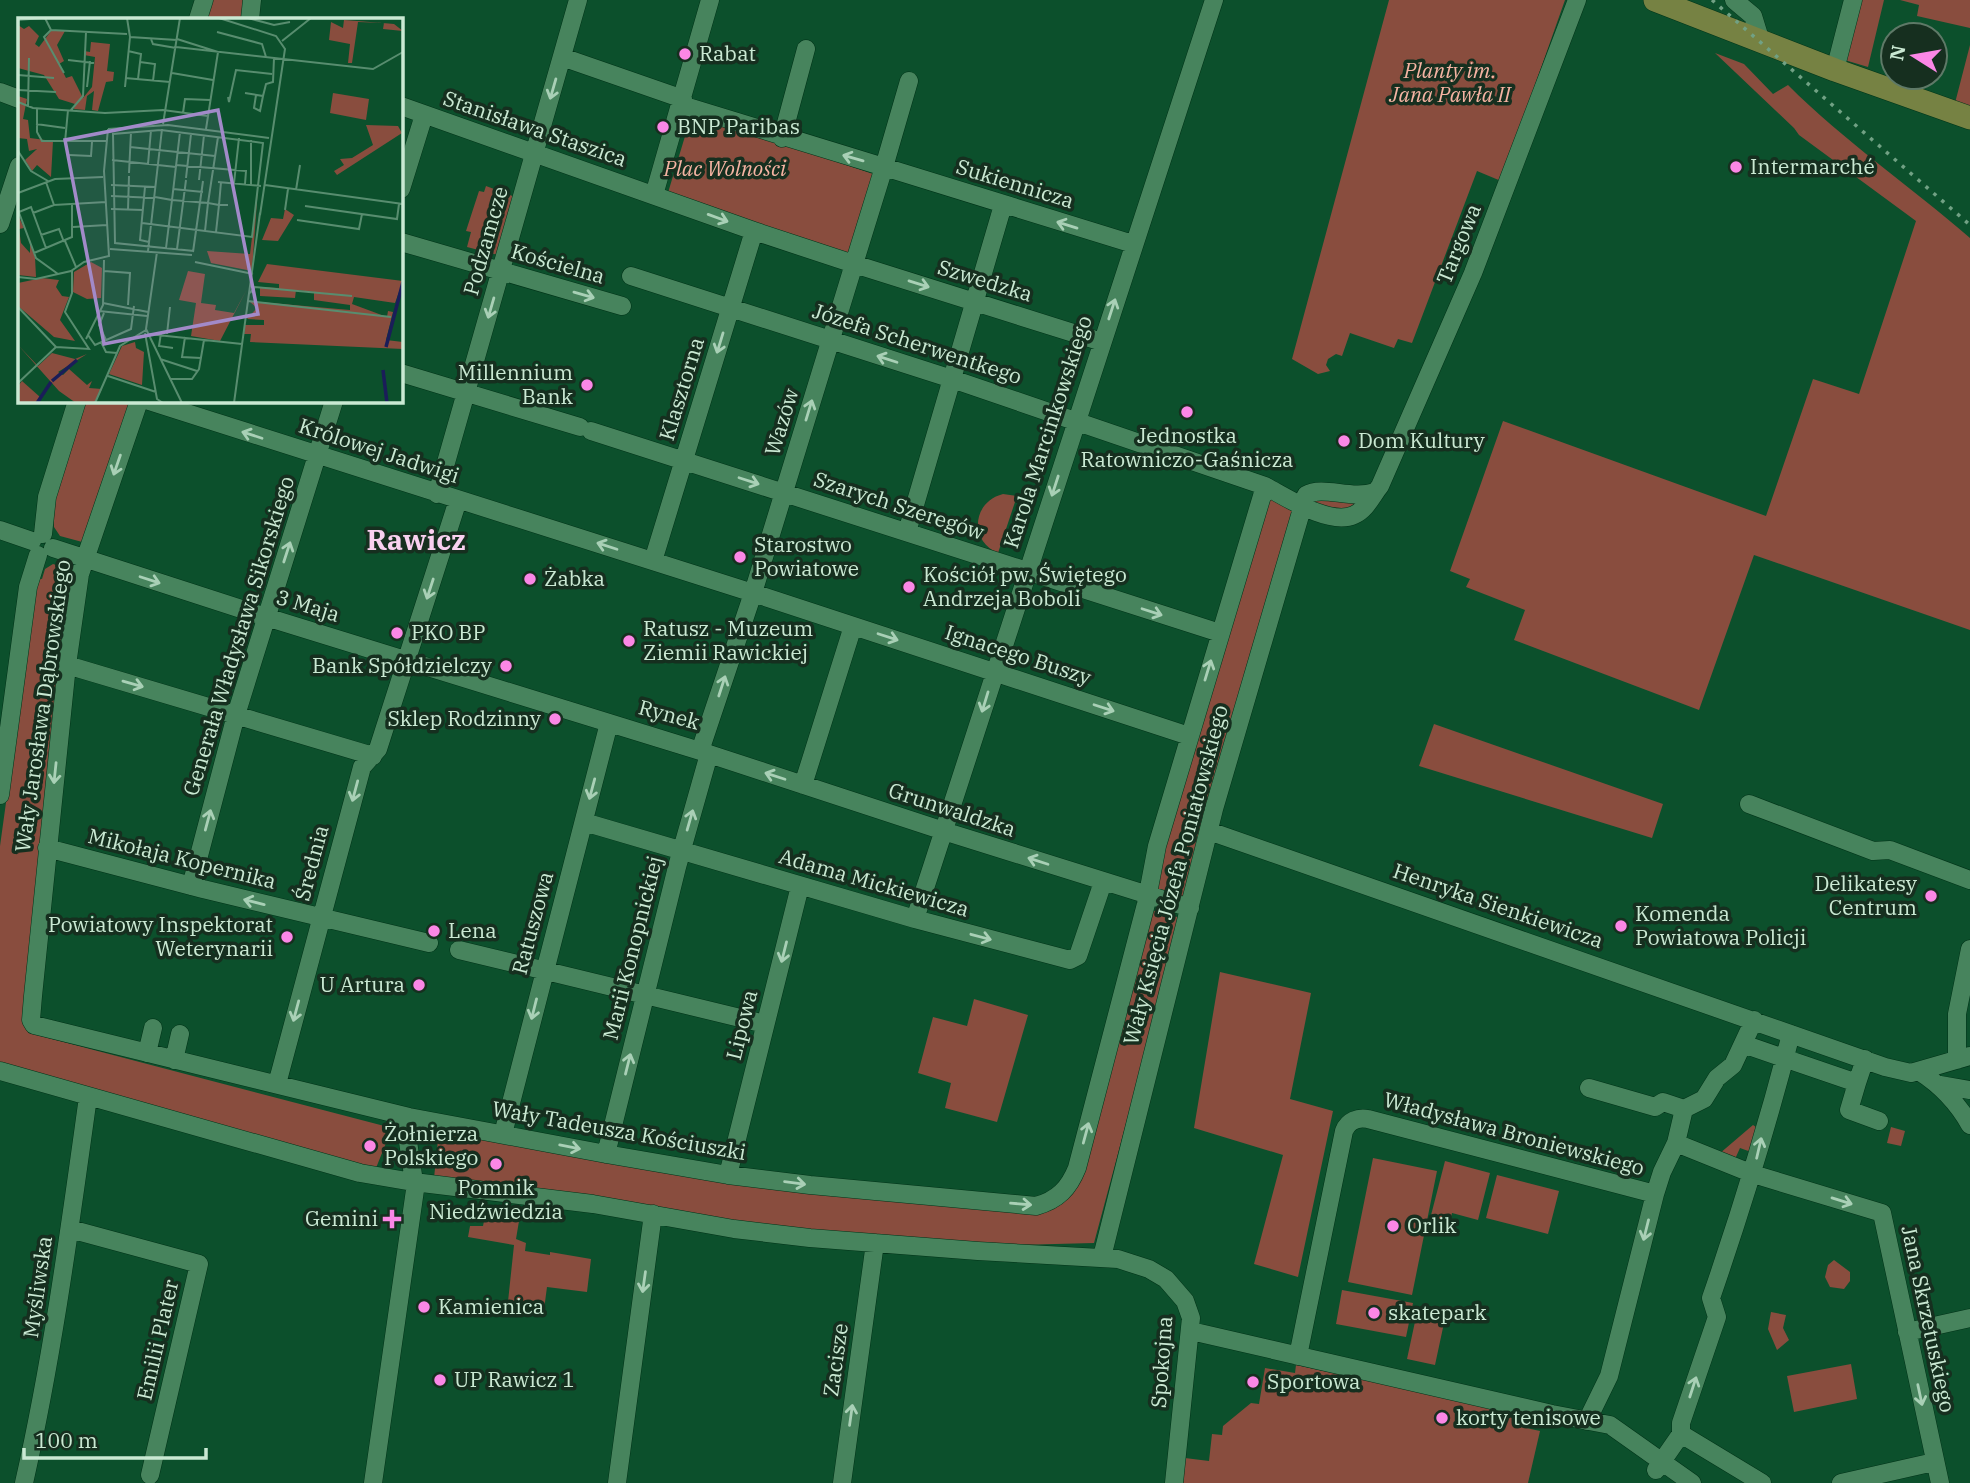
<svg xmlns="http://www.w3.org/2000/svg" width="1970" height="1483" font-family="'IBM Plex Serif',serif">
	<rect width="100%" height="100%" fill="#0c502c"/>
	<!-- green -->
	<path fill="#894d3e" d="M212,0H249L247,19H205Z
		M1389,0H1565L1501,181L1477,171L1412,343L1398,339L1394,348L1350,333L1342,356L1336,354L1328,359L1326,365L1330,371L1318,374L1292,359Z
		M1853,0H1884L1868,67L1838,58Z
		M1900,0H1970V28L1917,16L1919,5Z
		M1970,45V108L1955,103Z
		M1715,53L1744,64L1773,94L1788,85C1844,141 1910,186 1970,238V630L1754,555L1699,710L1514,640L1525,610L1466,587L1470,579L1450,571L1503,421L1766,516L1813,379L1859,394L1916,221L1799,135L1794,128Z
		M692,113L873,174L874,177L851,252L847,253L667,196Z
		M486,186L515,197L498,255L467,247L471,232L466,231L479,191L484,192Z
		M84,401H134L86,543L60,536L54,527L52,504Z
		M1003,494L1017,496L998,553C969,541 972,502 1003,494Z
		M1315,498L1360,503C1346,514 1330,508 1314,504Z
		M1269,499H1275L1293,508L1189,887L1182,898L1158,891L1156,884L1167,826Z
		M53,564L77,572L26,1026L29,1033L392,1128L376,1168L17,1070L0,1063V846L37,578L42,579L45,569Z
		M1434,724L1663,804L1652,838L1419,766Z
		M1151,910L1181,918L1094,1243L978,1246L810,1233L434,1178L439,1130L1046,1212C1066,1204 1072,1196 1081,1177Z
		M1220,972L1311,993L1290,1099L1333,1111L1298,1277L1254,1264L1283,1155L1194,1128Z
		M974,999L1028,1015L997,1122L945,1108L951,1083L918,1073L933,1017L967,1026Z
		M1753,1125L1756,1127L1751,1152L1740,1148L1735,1159L1719,1154Z
		M1891,1127L1905,1131L1901,1146L1887,1143Z
		M1373,1158L1437,1171L1412,1295L1348,1282Z
		M1445,1161L1490,1173L1478,1220L1452,1213L1448,1228L1429,1223Z
		M1497,1175L1559,1191L1548,1234L1486,1218Z
		M485,1216L519,1221L516,1239L526,1243L525,1251L550,1255V1252L591,1259L587,1292L547,1287L543,1317L507,1311L514,1245L468,1237L470,1226H483Z
		M1834,1260L1850,1272V1281L1844,1289L1830,1287L1825,1277L1828,1265Z
		M1342,1290L1413,1303L1406,1337L1336,1324Z
		M1771,1312L1786,1315L1783,1328L1789,1340L1777,1350L1768,1329Z
		M1416,1317L1444,1323L1435,1365L1407,1359Z
		M1851,1364L1857,1399L1794,1412L1787,1376Z
		M1296,1365L1516,1413L1513,1425L1540,1431L1528,1483H1183L1185,1458L1209,1461L1212,1434L1222,1435L1223,1426L1251,1403L1259,1404L1265,1368L1295,1373Z"/>
	<g fill="none" stroke-linecap="round" stroke-linejoin="round">
		<!-- minor casing -->
		<g stroke="#003318" stroke-width="19">
			<path id="minor" d="M1734,0L1753,16L1761,42
				M198,19L204,0
				M250,19L252,0
				M562,57L683,99
				M1835,70L1853,0
				M909,81L884,167L1133,244
				M0,92L19,99
				M401,106L754,231L854,264L884,167L682,105
				M782,138L806,49
				M401,189L424,115
				M654,195L710,0
				M0,224L19,166
				M401,242L622,306
				M631,276L952,379L1265,486C1286,497 1329,526 1354,515C1366,510 1372,496 1380,486L1473,273L1577,0
				M1102,342L854,264L753,593L1189,736
				M401,373L580,427
				M139,401L80,574L67,665L33,996L31,1020L34,1025L409,1117L606,1154L728,1175L810,1185L1036,1206C1058,1200 1069,1188 1077,1168L1146,904L1157,846L1265,486
				M149,401L753,593L700,751
				M591,431L1220,633
				M437,494L578,0
				M0,530L32,541
				M907,532L1003,205
				M43,534L47,497L77,401
				M53,548L266,617L700,751L953,834L1190,908
				M653,561L754,231
				M67,665L373,756
				M803,785L853,626
				M0,795L28,587L38,555
				M1749,804L1873,851L1890,850L1970,880
				M584,822L915,919L1070,960L1078,956L1103,882
				M1209,831L1885,1067L1911,1073L1970,1056
				M47,848L203,889L429,943
				M191,886L236,715L334,401
				M915,919L1214,0
				M459,950L765,1024
				M1743,1044L1857,1083L1865,1059
				M147,1053L153,1028
				M174,1060L180,1034
				M1957,1060V1014L1970,949
				M0,1071L360,1173L407,1181
				M1920,1072C1942,1086 1957,1102 1970,1125
				M1857,1083L1849,1110L1879,1121
				M277,1084L362,767L378,749L458,500
				M1940,1085L1970,1090
				M1589,1088L1655,1107L1663,1102L1684,1109
				M409,1117L407,1135L413,1175
				M503,1134L609,723
				M1676,1143L1753,1174L1882,1213L1940,1483
				M606,1154L677,867L709,754
				M728,1175L800,886
				M422,1183L593,1204L734,1229L810,1238L978,1251L1118,1259L1149,1269L1166,1279L1185,1301L1191,1318L1174,1483
				M70,1229L199,1264L150,1475
				M1102,1257L1214,809L1306,495C1323,485 1351,500 1375,492
				M1191,1331L1552,1414L1610,1425L1692,1483
				M1907,1332L1970,1318
				M1298,1356L1344,1131C1348,1121 1358,1117 1368,1119L1655,1194
				M1587,1421L1609,1376L1655,1194L1662,1172L1676,1143L1684,1109L1704,1099L1717,1078L1733,1065L1754,1020
				M1681,1434L1762,1483
				M1656,1470L1681,1434V1423L1717,1317L1711,1298C1741,1211 1768,1123 1791,1034
				M24,1483C53,1355 70,1226 88,1097
				M373,1483L415,1190
				M617,1483L653,1214
				M842,1483L875,1243
				M1841,1483L1934,1462"/>
		</g>
		<!-- major casing -->
		<g stroke="#003318" stroke-width="24">
			<path id="major" d="M1655,0L1835,70L1970,118"/>
		</g>
		<!-- minor -->
		<use href="#minor" stroke="#47845d" stroke-width="18"/>
		<!-- major -->
		<use href="#major" stroke="#768243" stroke-width="23"/>
		<!-- rail -->
		<path stroke="#71a184" stroke-width="3.5" stroke-dasharray="3.5 7" stroke-linecap="butt" d="M1712,0L1970,225"/>
	</g>
	<!-- one-way arrows -->
	<defs><path id="oneway-shaft" d="M-6 0H5M1.5-3L5.5 0L1.5 3" fill="none" stroke-width="1.6" stroke-linecap="round" stroke-linejoin="round" transform="scale(1.75)"/></defs>
	<g stroke="#a9d0b6">
		<use href="#oneway-shaft" transform="translate(553 89) rotate(106)"/>
		<use href="#oneway-shaft" transform="translate(853 158) rotate(-164)"/>
		<use href="#oneway-shaft" transform="translate(718 218) rotate(20)"/>
		<use href="#oneway-shaft" transform="translate(1067 225) rotate(-163)"/>
		<use href="#oneway-shaft" transform="translate(919 284) rotate(17)"/>
		<use href="#oneway-shaft" transform="translate(584 295) rotate(16)"/>
		<use href="#oneway-shaft" transform="translate(491 308) rotate(106)"/>
		<use href="#oneway-shaft" transform="translate(1112 309) rotate(-72)"/>
		<use href="#oneway-shaft" transform="translate(720 343) rotate(107)"/>
		<use href="#oneway-shaft" transform="translate(887 359) rotate(-162)"/>
		<use href="#oneway-shaft" transform="translate(809 410) rotate(-73)"/>
		<use href="#oneway-shaft" transform="translate(252 435) rotate(-162)"/>
		<use href="#oneway-shaft" transform="translate(117 465) rotate(109)"/>
		<use href="#oneway-shaft" transform="translate(749 481) rotate(18)"/>
		<use href="#oneway-shaft" transform="translate(1055 486) rotate(108)"/>
		<use href="#oneway-shaft" transform="translate(607 546) rotate(-162)"/>
		<use href="#oneway-shaft" transform="translate(287 552) rotate(-72)"/>
		<use href="#oneway-shaft" transform="translate(150 580) rotate(18)"/>
		<use href="#oneway-shaft" transform="translate(430 589) rotate(108)"/>
		<use href="#oneway-shaft" transform="translate(1152 612) rotate(18)"/>
		<use href="#oneway-shaft" transform="translate(888 637) rotate(18)"/>
		<use href="#oneway-shaft" transform="translate(1208 670) rotate(-73)"/>
		<use href="#oneway-shaft" transform="translate(133 684) rotate(16)"/>
		<use href="#oneway-shaft" transform="translate(722 686) rotate(-72)"/>
		<use href="#oneway-shaft" transform="translate(985 702) rotate(107)"/>
		<use href="#oneway-shaft" transform="translate(1104 708) rotate(18)"/>
		<use href="#oneway-shaft" transform="translate(55 773) rotate(96)"/>
		<use href="#oneway-shaft" transform="translate(775 776) rotate(-162)"/>
		<use href="#oneway-shaft" transform="translate(592 789) rotate(105)"/>
		<use href="#oneway-shaft" transform="translate(355 791) rotate(105)"/>
		<use href="#oneway-shaft" transform="translate(208 820) rotate(-75)"/>
		<use href="#oneway-shaft" transform="translate(690 820) rotate(-74)"/>
		<use href="#oneway-shaft" transform="translate(1038 861) rotate(-162)"/>
		<use href="#oneway-shaft" transform="translate(254 902) rotate(-166)"/>
		<use href="#oneway-shaft" transform="translate(981 937) rotate(15)"/>
		<use href="#oneway-shaft" transform="translate(784 952) rotate(104)"/>
		<use href="#oneway-shaft" transform="translate(534 1009) rotate(104)"/>
		<use href="#oneway-shaft" transform="translate(296 1011) rotate(105)"/>
		<use href="#oneway-shaft" transform="translate(628 1064) rotate(-76)"/>
		<use href="#oneway-shaft" transform="translate(1086 1133) rotate(-75)"/>
		<use href="#oneway-shaft" transform="translate(570 1147) rotate(11)"/>
		<use href="#oneway-shaft" transform="translate(1759 1148) rotate(-77)"/>
		<use href="#oneway-shaft" transform="translate(795 1183) rotate(7)"/>
		<use href="#oneway-shaft" transform="translate(1842 1201) rotate(17)"/>
		<use href="#oneway-shaft" transform="translate(1021 1204) rotate(5)"/>
		<use href="#oneway-shaft" transform="translate(1646 1230) rotate(104)"/>
		<use href="#oneway-shaft" transform="translate(644 1282) rotate(98)"/>
		<use href="#oneway-shaft" transform="translate(1693 1387) rotate(-72)"/>
		<use href="#oneway-shaft" transform="translate(1920 1395) rotate(78)"/>
		<use href="#oneway-shaft" transform="translate(851 1415) rotate(-82)"/>
	</g>
	<!-- markers -->
	<g fill="#fb87e6" stroke="#162f1f" stroke-width="2.5">
		<circle cx="685" cy="54" r="7"/>
		<circle cx="663" cy="127" r="7"/>
		<circle cx="1736" cy="167" r="7"/>
		<circle cx="587" cy="385" r="7"/>
		<circle cx="1187" cy="412" r="7"/>
		<circle cx="1344" cy="441" r="7"/>
		<circle cx="740" cy="557" r="7"/>
		<circle cx="530" cy="579" r="7"/>
		<circle cx="909" cy="587" r="7"/>
		<circle cx="397" cy="633" r="7"/>
		<circle cx="629" cy="641" r="7"/>
		<circle cx="506" cy="666" r="7"/>
		<circle cx="555" cy="719" r="7"/>
		<circle cx="1931" cy="896" r="7"/>
		<circle cx="1621" cy="926" r="7"/>
		<circle cx="434" cy="931" r="7"/>
		<circle cx="287" cy="937" r="7"/>
		<circle cx="419" cy="985" r="7"/>
		<circle cx="370" cy="1146" r="7"/>
		<circle cx="496" cy="1164" r="7"/>
		<path d="M388.5 1208.5h7v7h7v7h-7v7h-7v-7h-7v-7h7z"/>
		<circle cx="1393" cy="1226" r="7"/>
		<circle cx="424" cy="1307" r="7"/>
		<circle cx="1374" cy="1313" r="7"/>
		<circle cx="440" cy="1380" r="7"/>
		<circle cx="1253" cy="1382" r="7"/>
		<circle cx="1442" cy="1418" r="7"/>
	</g>
	<g text-anchor="middle" stroke-width="7" stroke-linejoin="round" paint-order="stroke">
		<!-- poi labels -->
		<g font-size="21" fill="#cae9d3" stroke="#162f1f" text-anchor="start">
			<text x="699" y="61">Rabat</text>
			<text x="677" y="134">BNP Paribas</text>
			<text x="1750" y="174">Intermarché</text>
			<text x="573" y="380" text-anchor="end">Millennium<tspan x="573" dy="24">Bank</tspan></text>
			<text x="1187" y="443" text-anchor="middle">Jednostka<tspan x="1187" dy="24">Ratowniczo-Gaśnicza</tspan></text>
			<text x="1358" y="448">Dom Kultury</text>
			<text x="754" y="552">Starostwo<tspan x="754" dy="24">Powiatowe</tspan></text>
			<text x="923" y="582">Kościół pw. Świętego<tspan x="923" dy="24">Andrzeja Boboli</tspan></text>
			<text x="544" y="586">Żabka</text>
			<text x="643" y="636">Ratusz - Muzeum<tspan x="643" dy="24">Ziemii Rawickiej</tspan></text>
			<text x="411" y="640">PKO BP</text>
			<text x="492" y="673" text-anchor="end">Bank Spółdzielczy</text>
			<text x="541" y="726" text-anchor="end">Sklep Rodzinny</text>
			<text x="1917" y="891" text-anchor="end">Delikatesy<tspan x="1917" dy="24">Centrum</tspan></text>
			<text x="1635" y="921">Komenda<tspan x="1635" dy="24">Powiatowa Policji</tspan></text>
			<text x="273" y="932" text-anchor="end">Powiatowy Inspektorat<tspan x="273" dy="24">Weterynarii</tspan></text>
			<text x="448" y="938">Lena</text>
			<text x="405" y="992" text-anchor="end">U Artura</text>
			<text x="384" y="1141">Żołnierza<tspan x="384" dy="24">Polskiego</tspan></text>
			<text x="496" y="1195" text-anchor="middle">Pomnik<tspan x="496" dy="24">Niedźwiedzia</tspan></text>
			<text x="378" y="1226" text-anchor="end">Gemini</text>
			<text x="1407" y="1233">Orlik</text>
			<text x="438" y="1314">Kamienica</text>
			<text x="1388" y="1320">skatepark</text>
			<text x="454" y="1387">UP Rawicz 1</text>
			<text x="1267" y="1389">Sportowa</text>
			<text x="1456" y="1425">korty tenisowe</text>
		</g>
		<!-- park labels -->
		<g font-size="21" font-style="italic" fill="#f6b4a3" stroke="#162f1f">
			<text x="1450" y="78">Planty im.<tspan x="1450" dy="24">Jana Pawła II</tspan></text>
			<text x="725" y="176">Plac Wolności</text>
		</g>
		<!-- street labels -->
		<g font-size="21" fill="#cae9d3" stroke="#162f1f">
			<text transform="translate(535 129) rotate(19)" y="7">Stanisława Staszica</text>
			<text transform="translate(1015 184) rotate(17)" y="7">Sukiennicza</text>
			<text transform="translate(486 241) rotate(-74)" y="7">Podzamcze</text>
			<text transform="translate(1459 244) rotate(-68)" y="7">Targowa</text>
			<text transform="translate(558 264) rotate(16)" y="7">Kościelna</text>
			<text transform="translate(985 281) rotate(17)" y="7">Szwedzka</text>
			<text transform="translate(917 344) rotate(18)" y="7">Józefa Scherwentkego</text>
			<text transform="translate(682 389) rotate(-73)" y="7">Klasztorna</text>
			<text transform="translate(782 422) rotate(-73)" y="7">Wazów</text>
			<text transform="translate(1048 432) rotate(-72)" y="7">Karola Marcinkowskiego</text>
			<text transform="translate(379 451) rotate(18)" y="7">Królowej Jadwigi</text>
			<text transform="translate(899 506) rotate(18)" y="7">Szarych Szeregów</text>
			<text transform="translate(308 606) rotate(17)" y="7">3 Maja</text>
			<text transform="translate(239 636) rotate(-73)" y="7">Generała Władysława Sikorskiego</text>
			<text transform="translate(1018 655) rotate(18)" y="7">Ignacego Buszy</text>
			<text transform="translate(43 706) rotate(-82)" y="7">Wały Jarosława Dąbrowskiego</text>
			<text transform="translate(669 715) rotate(15)" y="7">Rynek</text>
			<text transform="translate(952 810) rotate(18)" y="7">Grunwaldzka</text>
			<text transform="translate(182 859) rotate(14)" y="7">Mikołaja Kopernika</text>
			<text transform="translate(312 863) rotate(-75)" y="7">Średnia</text>
			<text transform="translate(1176 875) rotate(-75)" y="7">Wały Księcia Józefa Poniatowskiego</text>
			<text transform="translate(874 883) rotate(16)" y="7">Adama Mickiewicza</text>
			<text transform="translate(1498 906) rotate(19)" y="7">Henryka Sienkiewicza</text>
			<text transform="translate(533 923) rotate(-75)" y="7">Ratuszowa</text>
			<text transform="translate(633 948) rotate(-76)" y="7">Marii Konopnickiej</text>
			<text transform="translate(742 1025) rotate(-76)" y="7">Lipowa</text>
			<text transform="translate(619 1131) rotate(10)" y="7">Wały Tadeusza Kościuszki</text>
			<text transform="translate(1514 1134) rotate(15)" y="7">Władysława Broniewskiego</text>
			<text transform="translate(38 1287) rotate(-82)" y="7">Myśliwska</text>
			<text transform="translate(1928 1319) rotate(78)" y="7">Jana Skrzetuskiego</text>
			<text transform="translate(158 1340) rotate(-77)" y="7">Emilii Plater</text>
			<text transform="translate(836 1360) rotate(-82)" y="7">Zacisze</text>
			<text transform="translate(1162 1362) rotate(-86)" y="7">Spokojna</text>
		</g>
		<!-- district labels -->
		<g font-size="28" font-weight="bold" fill="#f9d1f0" stroke="#162f1f">
			<text x="416" y="550">Rawicz</text>
		</g>
	</g>
	<!-- overview -->
	<g transform="translate(18 18)">
		<rect width="385" height="385" fill="#0c502c"/>
		<path d="M326,2L365,5L376,6L385,13L365,11L366,5L340,4L334,45H330L332,26L311,22L313,4L325,10ZM0,7L6,11L11,8L21,18L17,26L21,29L33,13H47L39,27L46,43L41,46L48,60L54,58L65,80L74,69L77,39L66,37V33L72,34L73,24L92,26L89,53L96,54L95,63L88,64L80,93L74,92L76,73L69,78L67,92L56,91L57,86L41,81L26,57L0,50ZM315,75L351,81L348,102L312,95ZM0,78L9,81L5,101L10,102L12,120L35,123L33,159L19,147L14,153L7,142L19,131L11,133L9,121L0,120ZM348,107L380,108L384,115L319,157L316,153L326,147L322,141L334,140L355,127ZM240,169L234,253L193,245L189,233L232,236ZM267,191L276,197L260,223L244,222L253,200L265,201ZM0,197L6,210L1,211L3,225L12,235V222L17,239L18,259L0,257ZM73,244L84,250L83,280L69,281L55,274L56,254ZM249,246L385,263L377,285L336,279L334,286L369,299L370,293L375,294L368,322L385,324V331L232,324L233,316H226L227,307H246V302L229,301L239,290L231,283L332,292V287L296,282V274L278,272L277,280L242,278V269L261,270V266L240,264ZM170,253L187,256L183,285L198,287L197,292L216,295L229,271L202,323L173,318L178,285L161,282ZM24,260L41,262L38,269L44,278L51,279L42,302L57,323L36,319L0,288V265ZM117,324L118,330L126,334L124,367L91,356L104,328ZM0,327L20,348L34,335L57,341L69,336L40,354L45,357L51,351L69,367L74,363L71,370L84,371L77,385H58L41,373ZM4,363L22,379L20,385H0V368Z" fill="#894d3e"/>
		<path fill="none" stroke="#1a1d59" stroke-width="3.5" d="M368,329L385,264M365,352L369,385M34,363L59,342M19,385L33,364"/>
		<path fill="none" stroke="#588d6f" stroke-width="2" d="M27,0L33,12L26,19L46,55M109,0L112,19L159,22M201,0L258,18L267,31L242,197M230,0L256,7L272,4M0,2L24,0M33,12L109,16M199,14L244,26L248,39M133,21L135,26L158,30M159,21L200,34M264,23L293,0M158,29L355,51L385,34M110,33L123,36L120,61M50,42L76,45M122,44L137,46L135,63M154,55L195,62M0,57L36,60M107,60L152,64M69,69L72,43M107,69L112,19M0,72L38,74M227,75L245,78L248,66L255,64L256,40M238,77L236,90L242,93L245,78M210,79L211,84L218,52L254,56M0,84L15,90L87,95L145,92L190,98M10,89L11,40M19,91V114L24,123H89M53,92L65,78L68,14M165,95L167,81L192,82M18,106L47,110M145,106L162,0M90,111L150,107L251,120M188,111L200,34M200,119L190,185L201,187L203,164M47,124L50,92M112,129L197,138M0,133L13,153L30,163M51,137L73,138L74,124M94,142L158,149M130,146L133,112M158,147L228,153L227,166M111,155L113,114M168,160L173,116M181,162L186,117M28,164L36,187L88,184M200,164L243,168M216,165L221,120M93,167L138,169M233,167V122M247,167L385,186M127,169L122,222L131,224M155,171L185,174M278,172L282,147M0,175L37,161L85,159M93,178L137,180M137,179L154,182L162,114M287,188L379,201L381,186M93,191L125,192M0,192L18,240L40,256M110,192L111,158M267,192L270,171M1,194L13,189L28,230M15,195L36,187M279,202L341,211L344,196M124,205L234,219L245,125L143,112L95,116L97,225L176,233M55,209L89,207M198,214L201,187H210M23,217L41,211L46,224M47,223L58,249M148,230L154,182L190,185L187,213M92,231L174,237M159,231L168,162M130,233L144,111M139,234L128,311L164,385M175,234L185,163M16,235L54,219V186M177,244L235,256M86,253L112,255L110,287M0,259L18,261L53,253L66,244L91,238L86,153L90,111M232,275L237,269L334,278M230,283L373,299M85,285L130,294M0,289L38,329M81,293L129,298M86,295L81,307L88,322M127,315L139,381L145,385M143,315L141,328L155,330M130,316L224,326M149,316L152,289M70,317L77,327L113,311L116,288M167,319L164,339L183,340M68,321L85,287L86,242M83,324L88,334L99,335M38,329L71,331L47,294L54,275V253M142,341L179,353M90,358L138,374M152,361H174L181,351L186,322M0,365L38,329M77,385L102,328L128,312M216,385L242,195"/>
		<path fill="#a28ac9" fill-opacity="0.15" stroke="#a28ac9" stroke-width="3.5" d="M200,92L240,296L86,326L47,122Z"/>
		<rect width="385" height="385" fill="none" stroke="#cae9d3" stroke-width="3.5"/>
	</g>
	<!-- north arrow -->
	<g transform="translate(1914 56) rotate(281)"><circle r="33" fill="#162f1f" stroke="#5e7967" stroke-width="2"/>
	<path d="M0-5L12 26L0 18L-12 26Z" fill="#fb87e6"/>
	<text y="-10" font-size="19" font-weight="bold" text-anchor="middle" fill="#cae9d3">N</text>
	</g>
	<!-- scale -->
	<path d="M24 1448v10h182v-10" fill="none" stroke="#cae9d3" stroke-width="3.5"/>
	<text x="35" y="1448" font-size="21" fill="#cae9d3" stroke="#162f1f" stroke-width="5" paint-order="stroke">100 m</text>
</svg>
